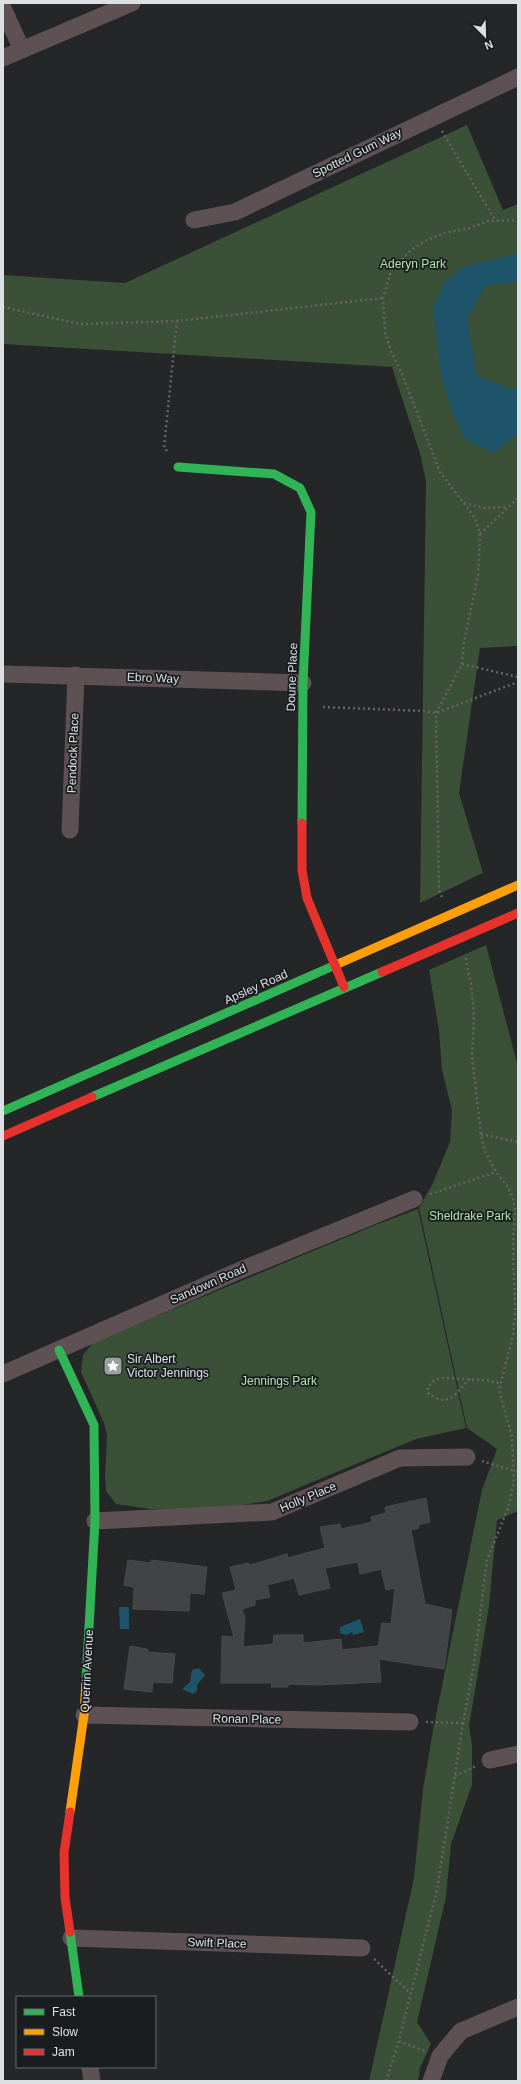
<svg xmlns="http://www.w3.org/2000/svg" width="521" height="2084" font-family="Helvetica,sans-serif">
	<rect width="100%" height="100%" fill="#242628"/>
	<!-- green -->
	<path fill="#3a5037" d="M467,125L503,210L518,204V646L480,648L459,793L483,873L420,903L426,482L421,457L392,367L3,344V275L125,283Z
		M486,945L518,1067V1511L497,1520L489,1606L469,1726L472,1745V1785L451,1844L446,1897L417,2022L431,2044L420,2068L418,2081H369L414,1878L423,1789L434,1725L482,1490L497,1449L467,1428L419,1208L433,1183L450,1142L452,1110L442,1070L439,1030L429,970Z
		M418,1209L466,1428L416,1439L267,1501L224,1508L150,1509L116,1504L106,1491L105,1476L107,1436L104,1423L81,1372L83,1355L94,1342L378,1224Z"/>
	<!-- water -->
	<path fill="#1e5469" d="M518,253V281L485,286L467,318L476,375L512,390L518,386V433L494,453L464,439L452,411L441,375L433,309L443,284L463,267Z
		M119,1607H129V1629H120Z
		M360,1619L364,1632L353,1635L352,1632L347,1635L340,1633V1627Z
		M199,1668L205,1675L197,1685V1691L193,1694L182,1689L190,1682L192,1670Z"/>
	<!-- building -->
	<path fill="#414344" stroke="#484a4b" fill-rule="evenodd" d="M426,1498L430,1522L418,1525L419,1528L411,1530L425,1604L452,1610L444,1669L379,1659L381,1682L317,1685L288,1684V1687H271L272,1683H221L222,1636L234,1637L222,1593L236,1590L230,1567L248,1563L250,1565L287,1554L288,1558L325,1548L320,1527L340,1524L341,1529L372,1522L371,1517L386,1513L385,1507ZM358,1562L360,1574L381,1569L386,1590L395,1588L391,1624L382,1623L378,1646L342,1650L341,1639L303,1643V1635H274L273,1644L243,1647L245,1618L242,1609L255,1605V1600L270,1597L267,1585L294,1578L299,1595L330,1588L325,1568Z
		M128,1560L151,1563V1560L207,1567L204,1594L190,1593L189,1611L133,1609L134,1587L124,1585Z
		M130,1646L147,1649L148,1652L175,1654L172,1683L153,1682L152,1692L124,1689Z"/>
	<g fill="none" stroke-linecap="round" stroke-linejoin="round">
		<!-- path -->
		<path stroke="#696264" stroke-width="2.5" stroke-dasharray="2 3" stroke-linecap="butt" d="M442,131L495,220
			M3,307L80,324L177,321L383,298
			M167,451L164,447L177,321
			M464,503L483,508L506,507
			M480,534L518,498
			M462,664L518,677
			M323,707L424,711L436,713L518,682
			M442,897L439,890L436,713L462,664L464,642L478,576L480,534L475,518L440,472L402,374L391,351L385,332L383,298L391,271L411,250L427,240L444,233L470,228L488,221L518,220
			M481,1134L518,1142
			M430,1194L496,1172
			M470,1379C455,1393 449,1410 427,1392C431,1373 450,1379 463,1379C477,1380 487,1379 500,1384
			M482,1461L518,1472
			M426,1722L463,1723
			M455,1776L476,1766
			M374,1959L410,1993
			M399,2041L425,2051
			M386,2081L398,2044L437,1890L462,1729L474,1664L487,1560L508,1508L514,1482L512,1437L499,1390L513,1335L515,1314L513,1241L515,1212L514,1201L508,1187L496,1172L484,1149L481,1134L472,1057L474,1016L471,984L465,955"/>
		<!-- street -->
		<path stroke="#5d5154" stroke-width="17" d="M3,8L22,50
			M3,58L132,3
			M194,220L235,212L518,77
			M3,674L303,683
			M70,830L76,675
			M3,1374L236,1272L414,1199
			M95,1521L272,1512L400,1458L467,1457
			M84,1715L410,1722
			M490,1760L518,1754
			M71,1938L362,1948
			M90,2067L92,2081
			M431,2081L440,2056L461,2031L518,2007"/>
		<!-- fast -->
		<path stroke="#30b455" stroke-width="9" d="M178,467L274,474L300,488L311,512L303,683L302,823
			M92,1097L382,972
			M3,1111L340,963
			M59,1350L94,1425L95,1521L86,1680
			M70,1932L79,1997"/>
		<!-- slow -->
		<path stroke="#ff9f0a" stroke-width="9" d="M340,963L518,885
			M70,1812L84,1715L86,1680"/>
		<!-- jam -->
		<path stroke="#e5322d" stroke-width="9" d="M302,823V870L307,898L344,987
			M382,972L518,913
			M3,1136L92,1097
			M70,1932L65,1897L64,1853L70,1812"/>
	</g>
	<!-- icons -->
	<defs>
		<g id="sight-square" transform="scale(1)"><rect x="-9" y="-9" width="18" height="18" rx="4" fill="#9c9fa1" stroke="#191d20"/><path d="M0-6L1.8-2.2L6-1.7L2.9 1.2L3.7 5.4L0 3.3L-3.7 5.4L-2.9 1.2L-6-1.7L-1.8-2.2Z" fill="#fff"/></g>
	</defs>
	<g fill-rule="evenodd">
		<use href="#sight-square" x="113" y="1366"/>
	</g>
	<g text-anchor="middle" stroke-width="3.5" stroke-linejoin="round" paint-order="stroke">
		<!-- street labels -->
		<g font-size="12" fill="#dde0e2" stroke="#191d20">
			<text transform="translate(357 153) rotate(-26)" y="4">Spotted Gum Way</text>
			<text transform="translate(292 677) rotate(-88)" y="4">Doune Place</text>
			<text transform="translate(153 678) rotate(2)" y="4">Ebro Way</text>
			<text transform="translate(73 753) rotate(-88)" y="4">Pendock Place</text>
			<text transform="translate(256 987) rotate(-24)" y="4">Apsley Road</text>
			<text transform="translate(208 1284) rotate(-24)" y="4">Sandown Road</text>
			<text transform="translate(308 1497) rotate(-23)" y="4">Holly Place</text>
			<text transform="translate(87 1671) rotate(-87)" y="4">Querrin Avenue</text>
			<text transform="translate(247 1719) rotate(1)" y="4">Ronan Place</text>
			<text transform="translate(217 1943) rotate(2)" y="4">Swift Place</text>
		</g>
		<!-- park labels -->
		<g font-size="12" fill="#b0e5a8" stroke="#191d20">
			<text x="413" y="268">Aderyn Park</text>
			<text x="470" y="1220">Sheldrake Park</text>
			<text x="279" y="1385">Jennings Park</text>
		</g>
		<!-- poi labels -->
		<g font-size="12" fill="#dde0e2" stroke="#191d20" text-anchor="start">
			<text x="127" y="1363">Sir Albert<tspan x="127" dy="14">Victor Jennings</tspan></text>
		</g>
	</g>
	<!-- border -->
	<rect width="521" height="2084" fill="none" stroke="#dde0e2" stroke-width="8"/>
	<!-- legend -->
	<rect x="16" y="1996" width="140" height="72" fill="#191d20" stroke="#676b6e"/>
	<rect x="24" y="2009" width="20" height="6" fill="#30b455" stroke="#676b6e"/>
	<text x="52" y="2016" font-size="12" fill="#dde0e2">Fast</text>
	<rect x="24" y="2029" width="20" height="6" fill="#ff9f0a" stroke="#676b6e"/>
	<text x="52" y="2036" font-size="12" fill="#dde0e2">Slow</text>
	<rect x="24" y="2049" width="20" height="6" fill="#e5322d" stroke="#676b6e"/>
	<text x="52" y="2056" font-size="12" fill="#dde0e2">Jam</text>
	<!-- north arrow -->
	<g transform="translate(485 36) rotate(157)" stroke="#191d20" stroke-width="3" paint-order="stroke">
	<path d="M0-3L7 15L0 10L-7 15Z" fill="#dde0e2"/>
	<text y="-6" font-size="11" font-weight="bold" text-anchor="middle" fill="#dde0e2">N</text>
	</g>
</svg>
